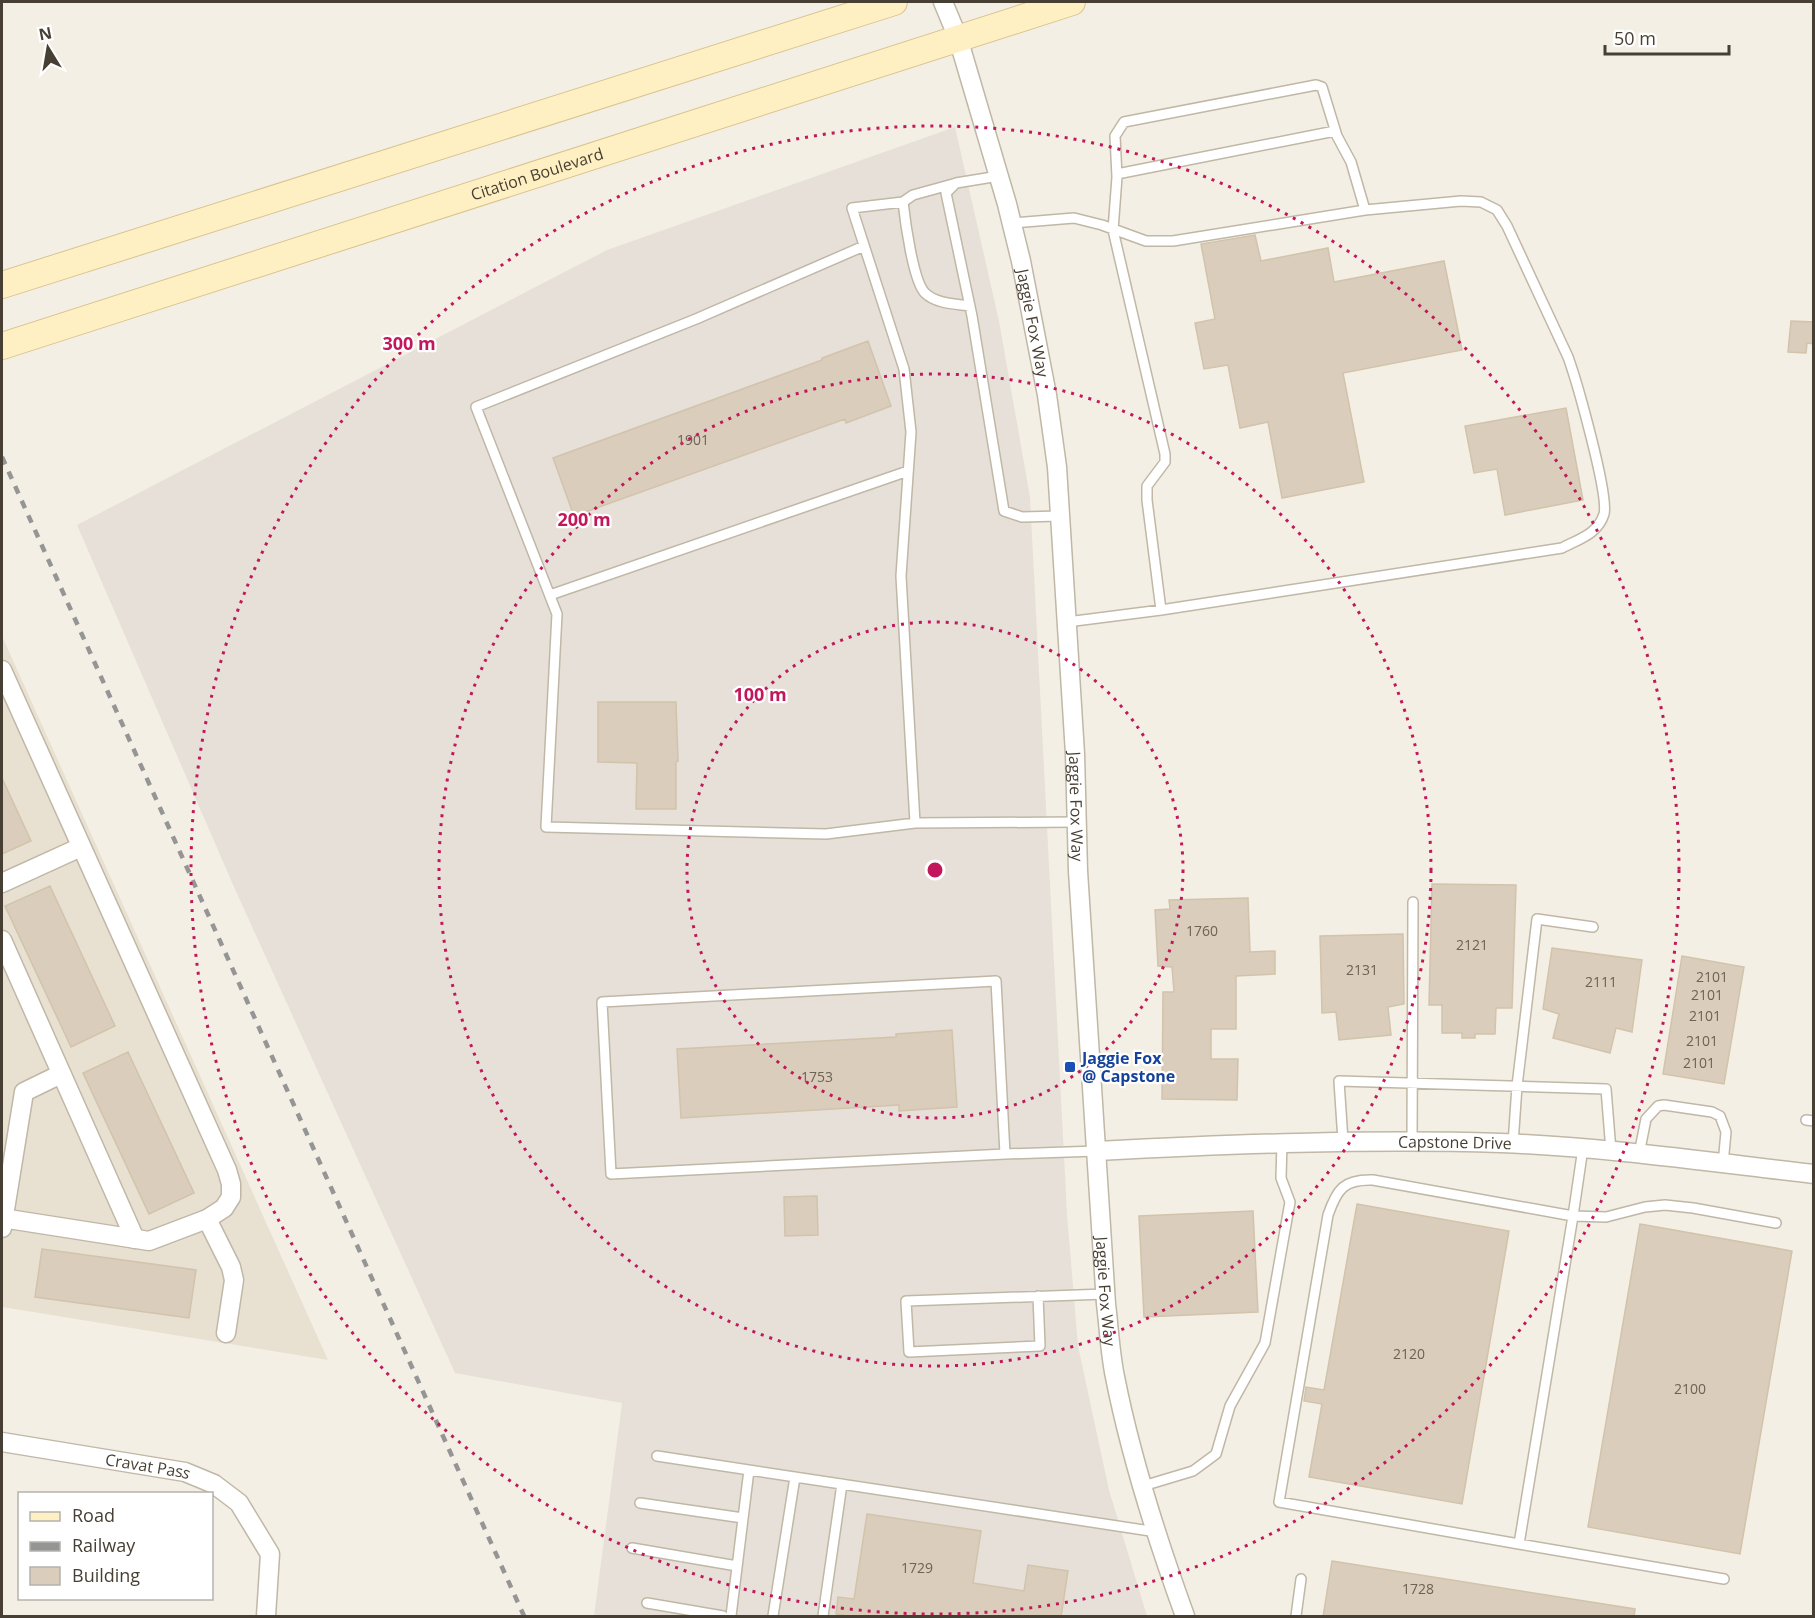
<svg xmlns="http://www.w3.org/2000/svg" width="1815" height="1618" font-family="'Open Sans',sans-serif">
	<rect width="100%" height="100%" fill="#f4efe4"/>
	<!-- residential -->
	<path fill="#e8e1d2" d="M2,636L328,1360L2,1307Z"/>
	<!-- industrial -->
	<path fill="#e6e0d9" d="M955,127L999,321L1030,497L1067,1214L1078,1346L1109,1490L1147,1616H594L622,1403L455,1373L234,887L77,525L607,250Z"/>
	<!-- building -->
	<path fill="#dacdbb" stroke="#d2c3ab" stroke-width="1.5" d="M1255,235L1261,261L1328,248L1334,282L1444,261L1462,350L1343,373L1364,482L1282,498L1268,422L1240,428L1228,365L1204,369L1195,323L1215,319L1201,244Z
		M1791,321L1814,322V344L1807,343L1806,353L1788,352Z
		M868,341L891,406L846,423L845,419L574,516L553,458L822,360V358Z
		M1566,408L1583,500L1505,515L1497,469L1474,473L1465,426Z
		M598,702H676L678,761L676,762V809H636L637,763L598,762Z
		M2,778L31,841L2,854Z
		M1432,884L1516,885L1512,1008H1496L1495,1034H1475V1038H1462V1033H1442V1005H1429Z
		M50,886L115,1026L71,1047L5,906Z
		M1248,898L1250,952L1275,951V974L1236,976V1029H1211V1059H1238L1237,1100L1162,1099L1163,992H1174L1172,967L1158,966L1155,910L1170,909L1169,900Z
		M1403,934L1404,1004L1388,1007L1391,1035L1339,1040L1336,1012L1322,1013L1320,936Z
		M1552,948L1642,960L1632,1032L1616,1028L1610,1053L1553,1038L1559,1014L1543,1009Z
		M1682,956L1744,967L1724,1084L1663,1074Z
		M952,1030L957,1107L899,1111V1105L681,1118L677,1049L896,1037V1034Z
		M128,1052L194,1193L149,1214L83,1073Z
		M817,1196L818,1235L785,1236L784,1197Z
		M1357,1204L1509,1231L1462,1504L1309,1477L1322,1404L1304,1401L1306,1387L1324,1390Z
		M1253,1211L1258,1312L1144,1317L1139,1216Z
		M1640,1224L1792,1251L1740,1554L1588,1527Z
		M42,1249L196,1270L189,1318L35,1297Z
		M867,1514L981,1531L973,1583L1024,1591L1028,1565L1068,1571L1061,1617H854L836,1614L838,1597L854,1599Z
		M1332,1561L1635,1609L1634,1617H1323Z"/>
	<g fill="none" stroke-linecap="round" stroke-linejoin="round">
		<!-- service casing -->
		<g stroke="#c0b7a6" stroke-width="12">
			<path id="service" d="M1117,174L1335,131
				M999,176L956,183L946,193L972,316L1004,511L1022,517L1060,516
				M953,184L913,195L903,202C905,220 913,281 925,293C936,304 957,304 970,306
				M903,202L852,208L904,369L911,432L901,576L915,823L1077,822
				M1012,223L1074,218L1102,225L1146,241H1173L1365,210L1461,201L1481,202L1497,210L1507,226L1568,357C1577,382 1609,495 1604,514C1598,534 1579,539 1562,548L1161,610L1067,622
				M864,246L696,319L476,407L557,614L546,827L826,834L915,823
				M550,595L908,471
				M1161,610L1147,500V486L1165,462V454L1113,230L1117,177L1115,136L1124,122L1316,85L1322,87L1337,136L1351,162L1365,210
				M996,981L1005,1154L611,1174L602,1002Z
				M1806,1120L1814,1121
				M1343,1141L1339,1081L1606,1089L1611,1151
				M1412,1142L1413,902
				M1513,1144L1517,1086L1537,919L1593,927
				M1583,1148L1573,1216L1519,1544L1279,1502L1328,1215C1337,1189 1344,1179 1373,1180L1573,1216L1606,1217L1645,1207L1665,1205L1693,1208L1776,1223
				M1005,1154L1097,1151
				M1639,1154L1646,1119L1658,1106L1664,1105L1712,1112L1720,1116L1726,1132L1723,1164
				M1038,1296L1040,1346L909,1352L906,1301L1105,1294
				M657,1456L1157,1532
				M1143,1486L1193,1471L1216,1454L1230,1406L1265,1343L1290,1202L1281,1178L1282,1142
				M640,1503L743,1518
				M1519,1544L1724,1579
				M632,1548L737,1566
				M647,1603L723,1616
				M731,1616L749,1470
				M773,1616L795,1477
				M823,1616L842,1484
				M1296,1616L1301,1579"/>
		</g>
		<!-- minor casing -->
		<g stroke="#c0b7a6" stroke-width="21">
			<g id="minor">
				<path id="s1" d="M943,2L958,38L1007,204L1021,261L1047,395L1057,467L1075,754L1078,871L1106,1304C1109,1328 1110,1353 1115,1377C1131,1458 1157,1539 1185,1616"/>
				<path d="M2,670L227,1170L231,1184V1197L224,1208L207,1219L149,1241L2,1218"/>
				<path d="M2,883L81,847"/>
				<path d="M2,940L135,1239"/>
				<path id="s2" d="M1097,1151C1232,1144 1366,1139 1501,1143C1606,1147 1710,1162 1814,1174"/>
				<path d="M207,1219L231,1267L234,1280L226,1333"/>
				<path d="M2,1228L24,1092L61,1074"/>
				<path id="s3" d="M2,1442L185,1472L214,1484L239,1503L270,1554L266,1616"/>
			</g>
		</g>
		<!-- secondary casing -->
		<g stroke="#d8c48f" stroke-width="28">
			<g id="secondary">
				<path d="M2,285L894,2"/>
				<path id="s4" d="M2,346L1072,2"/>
			</g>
		</g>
		<!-- service -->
		<use href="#service" stroke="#fff" stroke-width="9"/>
		<!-- minor -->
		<use href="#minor" stroke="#fff" stroke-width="18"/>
		<!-- secondary -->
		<use href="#secondary" stroke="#fff0c3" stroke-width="26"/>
		<!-- rail -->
		<path stroke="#959595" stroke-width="4.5" stroke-dasharray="8 8" stroke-linecap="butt" d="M2,457L524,1616"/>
	</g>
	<!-- distance rings -->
	<g fill="none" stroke="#c2185b" stroke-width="3" stroke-dasharray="3 6">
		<circle cx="935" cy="870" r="248"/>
		<circle cx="935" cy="870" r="496"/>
		<circle cx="935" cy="870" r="744"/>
	</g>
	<!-- markers -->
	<rect fill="#1a4fb4" stroke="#fff" stroke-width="2" x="1064" y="1061" width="12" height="12" rx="3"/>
	<g text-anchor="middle" stroke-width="4.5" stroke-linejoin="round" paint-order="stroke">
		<!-- number labels -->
		<g font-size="14" fill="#6c6255">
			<text x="693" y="445">1901</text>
			<text x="1202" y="936">1760</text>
			<text x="1472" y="950">2121</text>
			<text x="1362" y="975">2131</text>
			<text x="1712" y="982">2101</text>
			<text x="1601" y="987">2111</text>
			<text x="1707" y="1000">2101</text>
			<text x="1705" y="1021">2101</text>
			<text x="1702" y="1046">2101</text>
			<text x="1699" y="1068">2101</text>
			<text x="817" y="1082">1753</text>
			<text x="1409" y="1359">2120</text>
			<text x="1690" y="1394">2100</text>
			<text x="917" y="1573">1729</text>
			<text x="1418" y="1594">1728</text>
		</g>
		<!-- street labels -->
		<g font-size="16" fill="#473f33" stroke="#fff">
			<text dy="6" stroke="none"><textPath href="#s4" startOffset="562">Citation Boulevard</textPath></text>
			<text dy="6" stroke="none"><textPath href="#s1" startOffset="334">Jaggie Fox Way</textPath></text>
			<text dy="6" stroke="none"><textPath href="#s1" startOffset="820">Jaggie Fox Way</textPath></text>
			<text dy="6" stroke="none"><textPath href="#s2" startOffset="358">Capstone Drive</textPath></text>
			<text dy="6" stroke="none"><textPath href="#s1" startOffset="1306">Jaggie Fox Way</textPath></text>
			<text dy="6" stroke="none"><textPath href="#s3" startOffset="148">Cravat Pass</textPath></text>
		</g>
		<!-- transit labels -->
		<g font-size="16" font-weight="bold" fill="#164399" stroke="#fff" text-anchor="start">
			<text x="1082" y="1064">Jaggie Fox<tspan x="1082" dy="18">@ Capstone</tspan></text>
		</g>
	</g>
	<circle cx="935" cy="870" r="9" fill="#c2185b" stroke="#fff" stroke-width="3"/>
	<g font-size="18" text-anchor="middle" font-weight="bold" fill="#c2185b" stroke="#fff" stroke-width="4.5" stroke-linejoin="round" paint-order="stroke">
		<text x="409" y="350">300 m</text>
		<text x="584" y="526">200 m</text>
		<text x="760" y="701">100 m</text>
	</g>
	<!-- border -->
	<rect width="1815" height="1618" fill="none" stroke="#473f33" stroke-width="6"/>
	<!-- legend -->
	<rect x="18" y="1492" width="195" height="108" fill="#ffffff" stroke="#b5b2ad" stroke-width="1.5"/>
	<rect x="30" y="1512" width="30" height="9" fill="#fff0c3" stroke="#b5b2ad" stroke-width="1.5"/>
	<text x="72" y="1522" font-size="18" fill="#473f33">Road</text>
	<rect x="30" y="1542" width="30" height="9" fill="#959595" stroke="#b5b2ad" stroke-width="1.5"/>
	<text x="72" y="1552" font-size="18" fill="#473f33">Railway</text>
	<rect x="30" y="1567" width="30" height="18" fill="#dacdbb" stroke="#b5b2ad" stroke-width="1.5"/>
	<text x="72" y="1582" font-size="18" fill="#473f33">Building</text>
	<!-- north arrow -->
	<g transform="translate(48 48) rotate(349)" stroke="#ffffff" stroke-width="4.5" paint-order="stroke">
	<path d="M0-4.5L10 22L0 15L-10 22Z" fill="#473f33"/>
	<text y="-9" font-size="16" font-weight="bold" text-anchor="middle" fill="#473f33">N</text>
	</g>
	<!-- scale -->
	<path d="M1605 45v9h124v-9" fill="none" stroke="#473f33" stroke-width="3"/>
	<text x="1614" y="45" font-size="18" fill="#473f33" stroke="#ffffff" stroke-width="4.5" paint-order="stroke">50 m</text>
</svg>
